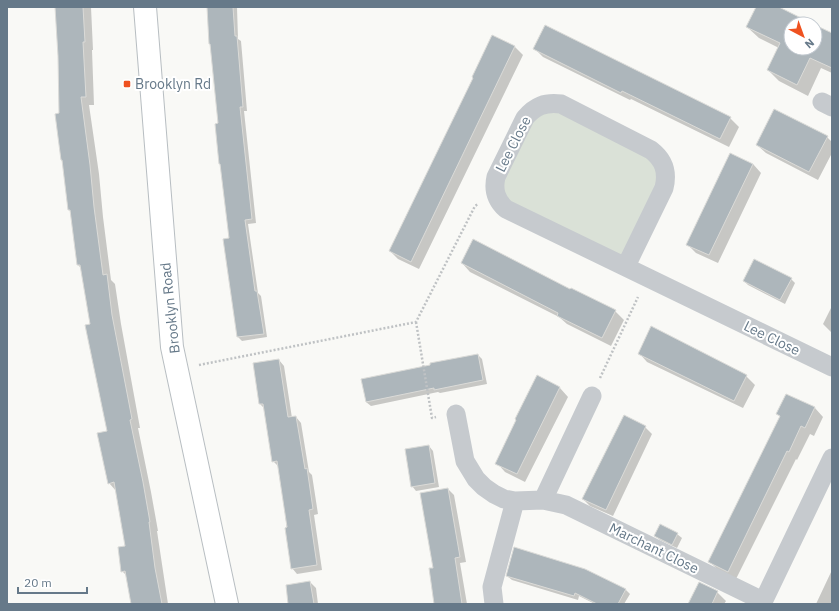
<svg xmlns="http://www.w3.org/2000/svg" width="839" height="611" font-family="'IBM Plex Sans',sans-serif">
	<rect width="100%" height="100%" fill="#f9f9f6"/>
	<!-- green -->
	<path fill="#dae1d7" d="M553,103L665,168L626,266L512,212L496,177L525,118Z"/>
	<!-- shadow -->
	<path fill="#0003" d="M56,7H91L93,50H92L94,105H89L99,174L103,217L111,280L115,284L121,324L140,428H138L151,492L158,531H157L168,604H132L127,576L122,571L126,547L117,492L109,483L108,431L82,269L78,265L71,212L69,210L64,162L61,160L59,56Z
		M208,7H237L238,39L241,41L247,111H244L256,223L248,224L258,293L261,296L267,337L242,341L238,337Z
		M757,7H776L811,24H791V48H815V26L832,34V73L821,68L808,96L779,81L768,70L779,48L759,38L747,27Z
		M493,36L515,47L523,55L419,269L398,259L390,251L474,79Z
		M534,48L730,118L739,127L729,147L631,99L630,100L543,57Z
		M827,137L832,142V153L818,180L766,153L757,145Z
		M753,164L761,173L718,263L696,253L687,244Z
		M462,263L570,290L615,311L624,320L611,346L567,324L559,317L470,272Z
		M791,279L795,283L785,304L748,285L744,281Z
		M832,306V333L823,324Z
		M639,353L746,376L755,385L743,408L647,362Z
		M478,355L482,359L487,384L440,393L438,392L371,406L366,402Z
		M279,360L284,366L292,418L296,417L301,423L309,472L312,475L318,514L314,515L322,570L297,574L292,568L279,467L273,461L265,409L260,404Z
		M537,376L560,388L568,397L525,482L505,472L497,463Z
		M787,395L815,408L823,417L814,436L810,434L797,460L796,459L736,579L718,570L710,562L781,418L778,414Z
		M645,427L652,434L613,516L590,506L583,499Z
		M429,446L433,451L439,487L416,491L412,486Z
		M448,489L454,495L466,562L460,563L467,604H435Z
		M677,534L682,538L677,548L660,540L655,536Z
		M832,570V604H816Z
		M507,576L626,590L630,594L624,604H595L579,596L578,600L512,580Z
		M310,582L316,588L318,604H289Z
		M717,592L726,601L724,604H689Z"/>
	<!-- building -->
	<path fill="#adb6bb" stroke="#dbdbd8" d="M55,7H83L85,42H83L86,97H81L90,165L94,207L103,275L107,274L112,315L132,419L130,420L143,482L150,522H149L155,568L162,604H131L125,571L121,572L118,547L125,546L114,482L108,484L97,433L107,431L85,325L90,324L80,265H77L70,210H68L62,160H61L55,114L59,113L58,56Z
		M207,7H233L235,36H237L243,107H240L252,219L245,220L255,291H257L264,334L237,337L223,239L229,238L220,164H219L215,124L218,123L210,44H209Z
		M756,7H779L813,24H791V48H815V25L832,33V68L810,58L797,85L767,70L780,43L746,27Z
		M545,25L731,117L720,139L622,91L621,93L533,49Z
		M492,35L515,46L411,262L389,251L473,78L472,77Z
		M774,109L828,136L809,172L756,145Z
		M730,153L753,164L709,255L686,245Z
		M473,239L570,289L571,288L616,310L602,338L557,316L558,313L461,263Z
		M754,259L792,278L780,300L743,281Z
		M651,326L747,375L734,401L638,354Z
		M478,354L483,380L434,390V388L366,402L361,379L430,365V363Z
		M279,359L288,417L296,416L305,469L307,468L313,509L309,510L317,565L291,569L285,528L287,527L277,461L272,462L263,404H259L253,363Z
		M537,375L560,387L517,474L495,464L516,420L515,419Z
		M786,394L815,407L805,428L801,426L789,452L787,451L728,572L708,562L780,416L776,414Z
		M624,415L646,426L606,510L582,499Z
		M429,445L435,483L411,487L405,449Z
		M448,488L460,557L455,558L462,604H434L429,568H433L420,493Z
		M660,524L678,533L672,545L654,536Z
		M514,547L585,569L626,589L618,604H597L575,593L574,596L506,576Z
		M310,581L314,604H288L286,585Z
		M699,582L718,591L712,604H688Z"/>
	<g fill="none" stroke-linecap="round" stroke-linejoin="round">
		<!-- secondary casing -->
		<g stroke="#b8bec2" stroke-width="24">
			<path id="secondary" d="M145,7L172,347L227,604"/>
		</g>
		<!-- path -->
		<path stroke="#bfc2c4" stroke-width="2.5" stroke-dasharray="2 2" stroke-linecap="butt" d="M416,322L432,418L436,417
			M199,365L416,322L475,206L478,204
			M600,378L638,297"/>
		<!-- street -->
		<path stroke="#c6cace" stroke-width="19" d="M822,102L832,107
			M626,266L664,188C668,172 664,160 651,150L561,104C545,102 535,106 525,118L496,177C493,190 496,200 506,209L832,367
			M456,414L465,461L476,479L484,487L494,494L504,499L515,501L543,500L566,505L763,601
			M543,500L592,396
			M494,604L492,587L515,501
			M762,604L832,458"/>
		<!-- secondary -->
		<use href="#secondary" stroke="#fff" stroke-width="22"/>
	</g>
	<!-- markers -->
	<rect fill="#ef5220" stroke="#fff" stroke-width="1.5" x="123" y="80" width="8" height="8" rx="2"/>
	<g text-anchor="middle" stroke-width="4" stroke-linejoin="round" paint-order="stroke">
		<!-- poi labels -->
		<g font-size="14" fill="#667989" stroke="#fff" text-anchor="start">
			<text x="135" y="89">Brooklyn Rd</text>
		</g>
		<!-- street labels -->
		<g font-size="14" fill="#667989" stroke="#fff">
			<text transform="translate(513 144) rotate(-63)" y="5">Lee Close</text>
			<text transform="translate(170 308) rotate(-96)" y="5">Brooklyn Road</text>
			<text transform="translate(772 338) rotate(26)" y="5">Lee Close</text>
			<text transform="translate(654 548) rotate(26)" y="5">Marchant Close</text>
		</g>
	</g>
	<!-- border -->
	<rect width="839" height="611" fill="none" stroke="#667989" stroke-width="16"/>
	<!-- north arrow -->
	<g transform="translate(803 36) rotate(139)"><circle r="19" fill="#ffffff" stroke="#c2c9d0"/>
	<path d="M0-3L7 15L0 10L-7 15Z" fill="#ef5220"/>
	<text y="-6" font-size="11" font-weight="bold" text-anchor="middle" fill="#667989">N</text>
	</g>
	<!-- scale -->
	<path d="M18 587v6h69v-6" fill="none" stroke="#667989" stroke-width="2"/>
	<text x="24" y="587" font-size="12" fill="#667989" stroke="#ffffff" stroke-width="3" paint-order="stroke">20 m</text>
</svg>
